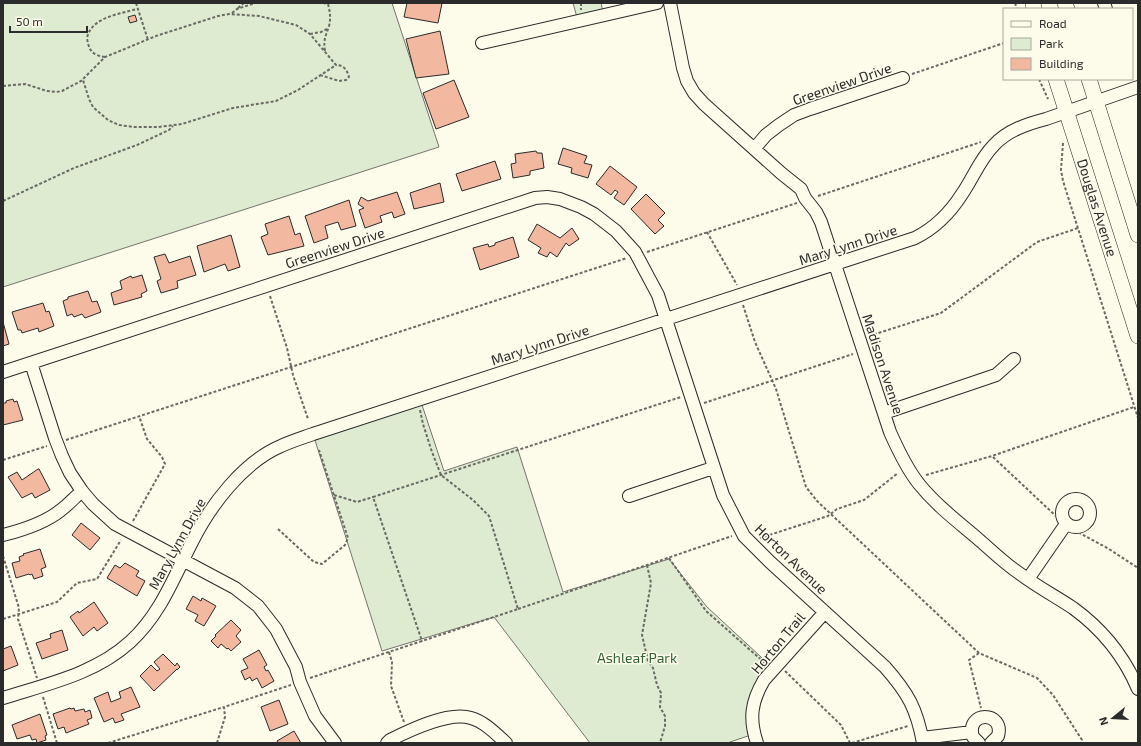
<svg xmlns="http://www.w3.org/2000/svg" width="1141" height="746" font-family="'Exo 2',sans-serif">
	<rect width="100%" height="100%" fill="#fdfbea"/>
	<!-- green -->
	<path fill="#deebd1" stroke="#74746e" d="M3,3H392L439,147L3,287Z
		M573,3H601L604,16L578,21Z
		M420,399L444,471L517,447L563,592L669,559L707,607L774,669L764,680L754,734L727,743H590L494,617L382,651L313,434Z"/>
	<!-- building -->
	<path fill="#f2b8a0" stroke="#2b2b2b" d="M407,3H442L438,23L404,17Z
		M135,15L137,21L130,23L128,17Z
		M440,31L449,74L416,78L406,39Z
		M454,80L469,117L436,129L423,93Z
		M563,148L587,156L584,163L592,165L588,178L571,173L572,168L558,164Z
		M536,151L537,153H542L544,168L530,171V175L513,178L511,164L516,163L515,154Z
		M495,161L501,179L462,191L456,174Z
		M610,166L637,187L624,205L614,198L618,192L615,190L611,195L596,184Z
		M440,183L444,202L414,209L410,193Z
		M397,192L405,214L394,218L392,212L380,216L382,222L365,228L359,210L364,208L358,204L361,197L368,201Z
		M646,194L665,213L658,220L664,226L655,234L631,209Z
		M349,200L356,226L341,230L338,222L325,226L328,238L314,243L305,216Z
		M289,216L295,235L300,233L304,246L268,255L261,237L268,234L265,224Z
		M537,224L560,238L572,228L579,239L569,246L566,243L557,257L550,252L547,257L538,253L541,248L528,240Z
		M231,235L240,267L228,271L225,264L204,272L197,246Z
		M513,237L519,257L480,270L473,248L488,244L489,247L495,245V243Z
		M165,254L169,263L190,256L196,275L177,281L178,288L161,293L157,281L161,279L154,257Z
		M142,275L147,291L141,294L142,297L114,305L111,293L122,289L120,281L131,276L132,278Z
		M88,291L92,302L97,301L101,312L85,318L82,314L74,317L72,314L67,316L63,301L68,299V297Z
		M43,303L46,312L49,311L54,326L39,332L38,328L22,333L21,330H18L12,312Z
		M3,322L9,344L3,346Z
		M13,399L14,402L17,401L23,420L3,425V403H6V401Z
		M38,469H39L50,490L35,498L32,493L22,498L8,477L17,472L22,480Z
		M81,523L100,538L90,550L72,535Z
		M40,549L46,567L41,569L43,576L34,579L32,574L30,575L29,574L16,578L12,563L20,561L19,557L24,555L23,554Z
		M125,563L139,571L136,576L145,581L137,596L107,578L115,565L120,568Z
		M193,596L201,601L202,598L216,606L204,626L195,621L198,615L186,609Z
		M94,602L108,623L97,631L94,627L83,636L70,617L78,611L79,613Z
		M231,620L241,630L236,636L241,642L231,651L228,648L227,649L221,644L218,648L211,641L216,636L215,635Z
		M62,630L68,650L42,659L36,643L51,638L50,634Z
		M11,646L18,665L3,671V649Z
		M259,650L267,665L264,667L266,671L268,670L274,681L262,688L257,678L252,681L250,677L245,680L241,671L248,668L243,659Z
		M163,654L175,666L177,663L180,667L177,670V669L154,691L140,676L151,665L157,671L160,669L154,662Z
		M131,687L140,707L121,714L124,720L115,723L113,718L104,722L94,698L108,692L111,702L121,698L119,692Z
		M279,700L288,724L270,731L261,707Z
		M70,708L71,709L74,708L75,711L84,709L85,712L90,710L92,718L87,720L89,724L66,733L64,727L58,729L53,714Z
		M40,714L47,735L45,736L46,740L37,743L36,739L32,740L30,735L17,739L12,725Z
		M294,731L301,743H278L277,741Z"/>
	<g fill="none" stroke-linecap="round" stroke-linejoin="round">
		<!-- minor casing -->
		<g stroke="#2b2b2b" stroke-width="14">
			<path id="minor" d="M670,3L683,68L687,81L694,93L704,104L781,173L801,189L805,198L816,212L821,222L890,432C898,450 907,469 919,484C936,505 957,521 977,538C991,550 1004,563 1019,573C1036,586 1055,596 1073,608C1102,629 1124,656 1138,689
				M1104,3L1106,9
				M482,43L657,3
				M754,149L766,135L779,125L794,115L810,109L903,78
				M31,363L55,438L62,456L70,473L82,491L93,504L115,524L235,588L258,606L276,629L296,667L300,682L315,716L335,743
				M3,372L535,198L547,197L560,199L581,207L594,214L616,231L635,252L658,295L723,495L744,536L770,562L885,667C908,693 917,709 923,743
				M884,413L996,375L1014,359
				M629,496L713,468
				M1062 513a14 14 0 1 1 28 0a14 14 0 1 1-28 0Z
				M3,535C23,530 45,523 61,510C69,504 75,497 82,491
				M1028,579L1066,524
				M3,698C47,684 95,674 130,642C160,615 174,577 192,542C210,506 243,462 281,446C292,441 302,438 313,434L915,238C935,228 950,213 962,194C973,178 980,159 994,145C1008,130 1027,124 1046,119L1138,87
				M922,738L972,732
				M387,743L390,740C410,730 449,711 471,718C485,722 496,734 506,743
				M757,743C749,719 751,702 764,680L825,612
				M979,743L973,737C965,710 1005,711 998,736L991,743"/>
		</g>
		<!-- major casing -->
		<g stroke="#2b2b2b" stroke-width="16">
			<g id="major">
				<path d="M1033,3L1034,9"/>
				<path d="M1065,3L1067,9"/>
				<path id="s1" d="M1056,79L1138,336"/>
				<path d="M1089,79L1138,235"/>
			</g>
		</g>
		<!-- path -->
		<path stroke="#6a6964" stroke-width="2" stroke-dasharray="3 2" stroke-linecap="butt" d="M136,3L148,40
			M323,3L328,4C330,12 331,18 329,26C326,36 323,39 325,51
			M581,3V10
			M1015,3L1017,9
			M238,8L244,3
			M232,13L237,9L255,3
			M310,34L321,32L327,29
			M105,57C92,55 89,51 87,38C91,17 120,14 137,9
			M912,74L1004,43
			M320,75L339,81L346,80L349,77C347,70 344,65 336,65
			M1039,79L1048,99
			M3,86L25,84L47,91L56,92L62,91L81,81L105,57L115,53L156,36L218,16L229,14L259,16L296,25L310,34L336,65L298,90L276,101L233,108L182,124L158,127H134L119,125L108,120L93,107L89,99L83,80
			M1063,143L1061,170L1063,181L1138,418
			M818,196L981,142
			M3,201L74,168L137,145L169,130L173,126
			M707,232L737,285
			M647,252L797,203
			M270,296L287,348L293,375L308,419
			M743,305L755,342L776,389L806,487L817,501L979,653L1037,678L1053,695L1082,740L1081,743
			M869,336L941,313L1037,242L1078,228
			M704,403L853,354
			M420,410L423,424L432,452L441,475L473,500L489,516L518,609L422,641
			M66,440L627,258
			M993,457L1058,518
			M3,460L47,446
			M926,475L992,456L1134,407
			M334,495L357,502L373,497
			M133,521L165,464L162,457L147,439L139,416
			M278,529L314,562L322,564L345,545L348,538L319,450
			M1074,530L1109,549L1138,568
			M760,538L828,516L837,509L864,500L898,473
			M3,556L19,608L18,619L37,678
			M669,558L706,611L766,664
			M647,565L651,583L642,635L648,661L653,668L657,685L661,693L660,707L665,716V726L660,743
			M518,609L732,536
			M3,619L57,602L77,583L97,579L121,540
			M389,652L392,662L391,686L404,722
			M979,653L969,660L981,708
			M785,671L841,725L850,743
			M310,678L422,641L373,497L681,397
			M43,697L57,743
			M108,743L224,707
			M217,743L225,717L224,707L291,685
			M852,743L908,726"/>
		<!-- minor -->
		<use href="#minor" stroke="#fdfbea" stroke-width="12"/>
		<!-- major -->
		<use href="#major" stroke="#fdfbea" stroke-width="15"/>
	</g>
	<g text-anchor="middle" stroke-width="3" stroke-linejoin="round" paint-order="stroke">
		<!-- street labels -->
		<g font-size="14" fill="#2b2b2b" stroke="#fdfbea">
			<text transform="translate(842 84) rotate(-19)" y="5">Greenview Drive</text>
			<text dy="5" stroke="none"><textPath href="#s1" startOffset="135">Douglas Avenue</textPath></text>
			<text transform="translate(848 245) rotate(-18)" y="5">Mary Lynn Drive</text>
			<text transform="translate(335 248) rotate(-18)" y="5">Greenview Drive</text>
			<text transform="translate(540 345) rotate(-18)" y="5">Mary Lynn Drive</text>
			<text transform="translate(883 364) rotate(72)" y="5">Madison Avenue</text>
			<text transform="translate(177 544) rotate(-61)" y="5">Mary Lynn Drive</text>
			<text transform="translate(791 559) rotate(44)" y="5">Horton Avenue</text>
			<text transform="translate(778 643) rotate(-50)" y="5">Horton Trail</text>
		</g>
		<!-- park labels -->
		<g font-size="14" fill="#34623c" stroke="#fdfbea">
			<text x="637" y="663">Ashleaf Park</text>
		</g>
	</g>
	<!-- border -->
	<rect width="1141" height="746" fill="none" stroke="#2b2b2b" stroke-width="8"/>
	<!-- legend -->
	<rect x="1003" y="8" width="130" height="72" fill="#fdfbea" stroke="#a9a89e"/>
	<rect x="1011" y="21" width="20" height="6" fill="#fdfbea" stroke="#a9a89e"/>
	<text x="1039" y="28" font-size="12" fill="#2b2b2b">Road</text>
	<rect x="1011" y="38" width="20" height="12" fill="#deebd1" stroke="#a9a89e"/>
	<text x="1039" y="48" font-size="12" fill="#2b2b2b">Park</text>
	<rect x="1011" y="58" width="20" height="12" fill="#f2b8a0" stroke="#a9a89e"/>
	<text x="1039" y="68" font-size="12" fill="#2b2b2b">Building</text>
	<!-- north arrow -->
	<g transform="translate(1113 718) rotate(252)" stroke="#fdfbea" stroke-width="3" paint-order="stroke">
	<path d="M0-3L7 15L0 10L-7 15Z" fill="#2b2b2b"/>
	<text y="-6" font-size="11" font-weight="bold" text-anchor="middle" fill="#2b2b2b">N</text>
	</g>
	<!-- scale -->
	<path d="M10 26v6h77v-6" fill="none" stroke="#2b2b2b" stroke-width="2"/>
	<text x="16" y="26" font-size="12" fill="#2b2b2b" stroke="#fdfbea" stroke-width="3" paint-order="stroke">50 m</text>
</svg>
